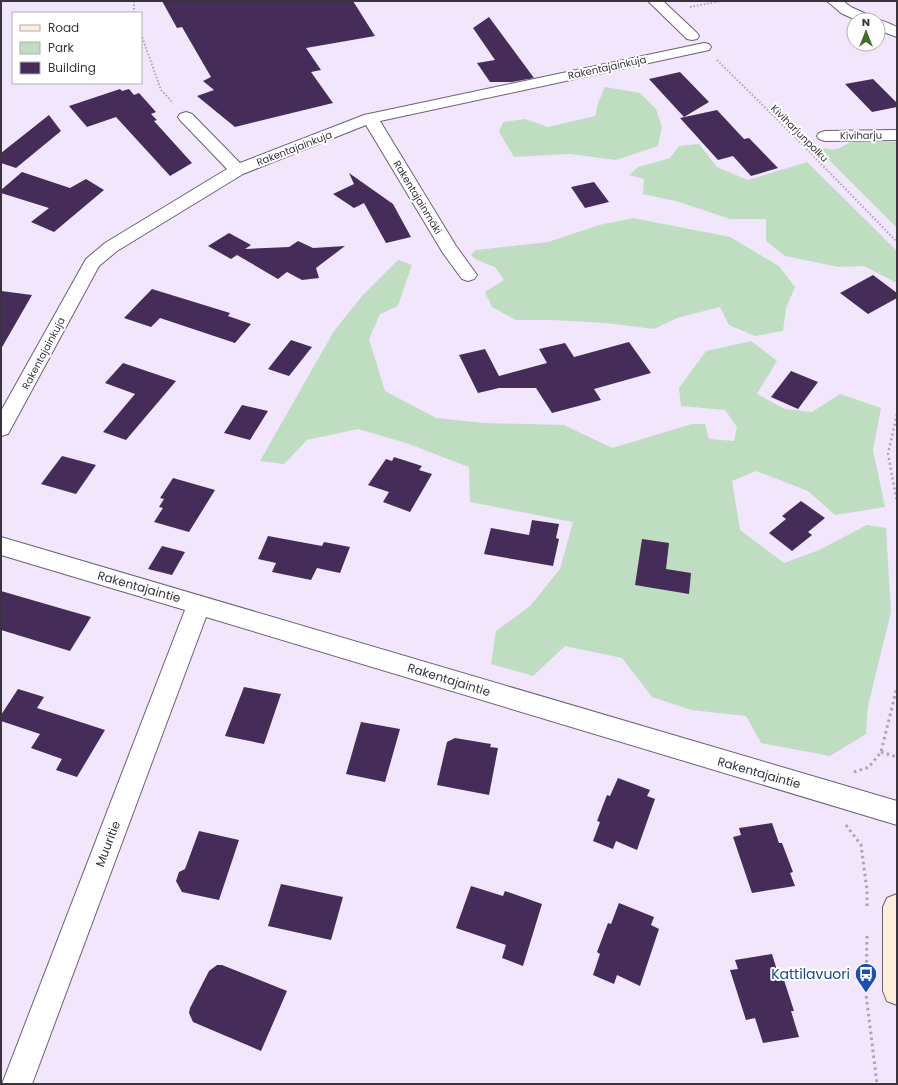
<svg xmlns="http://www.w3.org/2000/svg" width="898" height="1085" font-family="Poppins,sans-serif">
	<rect width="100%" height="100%" fill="#f2e6fc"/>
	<!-- green -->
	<path fill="#bfddc0" d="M605,87L640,93L656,109L662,127L658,146L616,160L570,154L514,157L499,132L503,122L525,119L548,127L595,116L598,103Z
		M853,141L897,142V228L831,162L812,146C819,146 822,148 828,149C837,151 845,145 853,141Z
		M699,144L717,167L748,180L807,162L897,251V283L864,266L839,267L785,256L766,241V219H730L676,201L643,194L644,179L629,175L638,167L670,158L679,146Z
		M633,218L730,237L779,266L795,287L786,308L783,331L755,336L729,325L720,307L677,318L654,329L606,323L552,320H516L492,307L485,292L504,280L495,267L477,260L471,255L476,250L548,242L599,225Z
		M398,260L412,265L398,306L380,314L369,339L385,391L436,418L484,423L564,425L612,448L692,424H705L709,439L734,441L737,427L725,410L681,406L679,388L706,351L751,341L777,361L757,394L785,409L812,412L840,394L881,408L873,450L885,507L835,515L808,491L756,471L732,481L740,530L784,563L819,550L867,525L886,528L891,612L868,706L866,734L830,756L761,743L746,716L691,710L652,697L622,658L565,646L533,676L491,664L496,631L530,606L560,569L573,522L470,502L469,467L406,443L358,429L307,440L284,464L260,461L334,331L362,296Z"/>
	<!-- building -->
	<path fill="#452c59" d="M162,1H353L375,36L306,48L321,70L311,72L333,103L235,127L197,96L214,90L203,81L211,77L182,27L177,28Z
		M489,17L534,78L512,82H490L477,63L495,60L473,28Z
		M680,72L709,102L684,117L649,79Z
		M873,79L897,103V107L872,112L845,84Z
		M120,89L122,91L129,89L134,95L139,93L156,112L151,114L157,120L154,121L192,163L170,176L116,117L87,127L69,106Z
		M717,110L744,139L749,138L778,168L751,176L733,156L718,160L680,118Z
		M49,115L61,131L16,168L1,163V153Z
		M22,172L70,188L86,179L104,190L54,232L31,222L49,208L1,193V190Z
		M349,173L393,204L411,237L386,243L364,203L354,208L333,194L354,184Z
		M594,182L609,202L585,208L571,187Z
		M229,233L251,245L245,249L289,247L298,241L313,248L345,246L316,268L319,278L302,280L287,272L278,279L237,255L231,259L208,246Z
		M873,275L897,293V298L868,314L840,293Z
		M152,289L230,313L228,316L251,324L235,343L160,318L151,327L124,318Z
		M1,291L32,295L1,349Z
		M291,340L312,347L289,376L268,369Z
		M629,342L651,373L594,389L601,400L552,413L536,388H499L478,393L459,355L485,349L499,376L547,363L539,349L565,343L574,357Z
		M123,363L176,381L126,440L103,432L135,394L105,383Z
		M791,371L818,382L798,409L771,397Z
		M242,405L268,411L250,440L224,433Z
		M62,456L96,465L76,494L41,484Z
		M394,457L422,466L419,470L432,474L410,512L383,502L389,492L368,485L386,459L392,461Z
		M173,478L215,490L189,532L154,522L163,508L159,507L164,499L160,498Z
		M801,501L825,518L808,532L812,535L792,551L769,533L786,519L782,516Z
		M532,520L559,524L556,538L559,539L553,566L484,554L491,528L529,535Z
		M268,536L322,546L324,542L350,547L340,573L317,568L311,580L272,572L276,563L258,559Z
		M642,539L669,543L666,569L691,573L689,594L635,585Z
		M162,546L185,552L172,575L148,569Z
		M1,591L63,609L91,617L70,651L1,630Z
		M244,687L281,694L264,744L225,736Z
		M18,689L44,697L37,708L105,730L77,777L56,770L62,759L31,748L40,734L1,721V715Z
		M361,722L400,729L385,782L346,774Z
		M455,738L491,744L490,747L498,748L489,795L437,785L447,742Z
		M618,778L650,790L647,796L655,799L637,850L616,841L613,849L593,841L600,822L597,821L607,795L610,796Z
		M772,823L779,843H782L793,872L790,873L795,886L752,893L733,837L741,835L739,828Z
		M199,831L239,840L219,900L182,892L176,881L179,872L185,869Z
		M281,884L343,897L331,940L268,926Z
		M471,886L503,896L505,891L542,904L523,966L502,958L506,945L456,928Z
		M619,903L654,917L651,925L659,929L640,986L617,975L614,984L593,975L600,954L597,952L608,923L611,924Z
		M772,954L779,977H783L794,1011H791L799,1037L763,1043L755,1018L746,1020L730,970L738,969L735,960Z
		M217,965H222L287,991L261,1051L193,1022L189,1013L190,1008L209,971Z"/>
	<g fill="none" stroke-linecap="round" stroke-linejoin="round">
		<!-- street casing -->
		<g stroke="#6c6077" stroke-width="2">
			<path id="street" d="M648,1H663L697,33L699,36L697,39L692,40L687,39Z
				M827,1H843L851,7L873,17L875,20H856L841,13Z
				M877,20C884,20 890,24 897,27V37L878,30V20Z
				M704,43L709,44L711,47L709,50L380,121L456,246L477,275L474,279L468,281L462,279L443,253L366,125L243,174L117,251L99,266L8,434L1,436V411L86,259L105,243L227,169L180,120L178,117L180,114L186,112L192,114L240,163L364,115Z
				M897,130V140L825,141L819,139L817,136L819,133L825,131Z
				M1,537L897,801V825L206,617L32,1084H2L185,610L1,555Z"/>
		</g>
		<!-- secondary casing -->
		<g stroke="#6c6077" stroke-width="2">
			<path id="secondary" d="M897,894V1005L887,1001L883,991V907L887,898Z"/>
		</g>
		<!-- path-far2 -->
		<path stroke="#ada3b5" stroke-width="2" stroke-dasharray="1.5 2" stroke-linecap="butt" d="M134,1V13
			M690,7L721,1
			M141,34L161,90L173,103
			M717,60L797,139L897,242"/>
		<!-- path-far1 -->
		<path stroke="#ada3b5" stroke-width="2.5" stroke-dasharray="2 3" stroke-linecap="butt" d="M897,414L888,454L897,502"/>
		<!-- path -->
		<path stroke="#ada3b5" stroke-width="3" stroke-dasharray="2.5 3.5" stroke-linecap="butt" d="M881,752L897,757
			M854,772L869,767L881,752L897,687
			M846,825L861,845L867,890V907
			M867,936L866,994L877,1084"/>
		<!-- street -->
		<use href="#street" fill="#fff" fill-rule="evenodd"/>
		<!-- secondary -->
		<use href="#secondary" fill="#feefda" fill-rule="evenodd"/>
	</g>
	<!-- icons -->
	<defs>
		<g id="bus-pin" transform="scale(1.15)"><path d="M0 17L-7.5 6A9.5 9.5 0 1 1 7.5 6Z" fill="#1a4fb4" stroke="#fff"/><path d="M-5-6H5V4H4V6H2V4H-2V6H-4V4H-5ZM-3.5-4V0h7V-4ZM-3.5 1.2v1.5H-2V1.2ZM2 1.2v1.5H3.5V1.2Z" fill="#fff"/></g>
	</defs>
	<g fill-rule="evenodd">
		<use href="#bus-pin" x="866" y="974"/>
	</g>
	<g text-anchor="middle" stroke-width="4" stroke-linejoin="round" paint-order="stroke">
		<!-- far-street labels -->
		<g font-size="10" fill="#39333e" stroke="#fff">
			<text transform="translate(607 67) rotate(-12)" y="4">Rakentajainkuja</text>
			<text transform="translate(800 133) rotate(45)" y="4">Kiviharjunpolku</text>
			<text transform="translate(861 135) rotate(-1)" y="4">Kiviharju</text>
			<text transform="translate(294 148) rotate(-21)" y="4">Rakentajainkuja</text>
			<text transform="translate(418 197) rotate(59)" y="4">Rakentajainmäki</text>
			<text transform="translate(43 353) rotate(-62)" y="4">Rakentajainkuja</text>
		</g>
		<!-- street labels -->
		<g font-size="12" fill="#39333e" stroke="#fff">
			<text transform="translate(139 587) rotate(16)" y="4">Rakentajaintie</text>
			<text transform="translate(449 680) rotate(17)" y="4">Rakentajaintie</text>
			<text transform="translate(759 773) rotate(16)" y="4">Rakentajaintie</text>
			<text transform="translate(108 844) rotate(-69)" y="4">Muuritie</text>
		</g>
		<!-- near-transit labels -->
		<g font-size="14" fill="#164399" stroke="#fff" text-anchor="end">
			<text x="850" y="979">Kattilavuori</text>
		</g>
	</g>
	<!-- border -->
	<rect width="898" height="1085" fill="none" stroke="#39333e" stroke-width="4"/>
	<!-- legend -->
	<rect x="12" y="12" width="130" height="72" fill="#ffffff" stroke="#b0adb2"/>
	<rect x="20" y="25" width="20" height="6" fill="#feefda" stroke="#b0adb2"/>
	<text x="48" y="32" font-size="12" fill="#39333e">Road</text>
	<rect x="20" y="42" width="20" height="12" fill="#bfddc0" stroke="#b0adb2"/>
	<text x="48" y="52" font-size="12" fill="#39333e">Park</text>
	<rect x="20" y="62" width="20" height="12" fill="#452c59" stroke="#b0adb2"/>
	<text x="48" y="72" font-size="12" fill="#39333e">Building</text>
	<!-- north arrow -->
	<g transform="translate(866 32)"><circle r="19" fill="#ffffff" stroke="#b0adb2"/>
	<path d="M0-3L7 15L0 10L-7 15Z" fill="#466d28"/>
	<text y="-6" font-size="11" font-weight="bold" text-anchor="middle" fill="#39333e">N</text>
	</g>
</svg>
